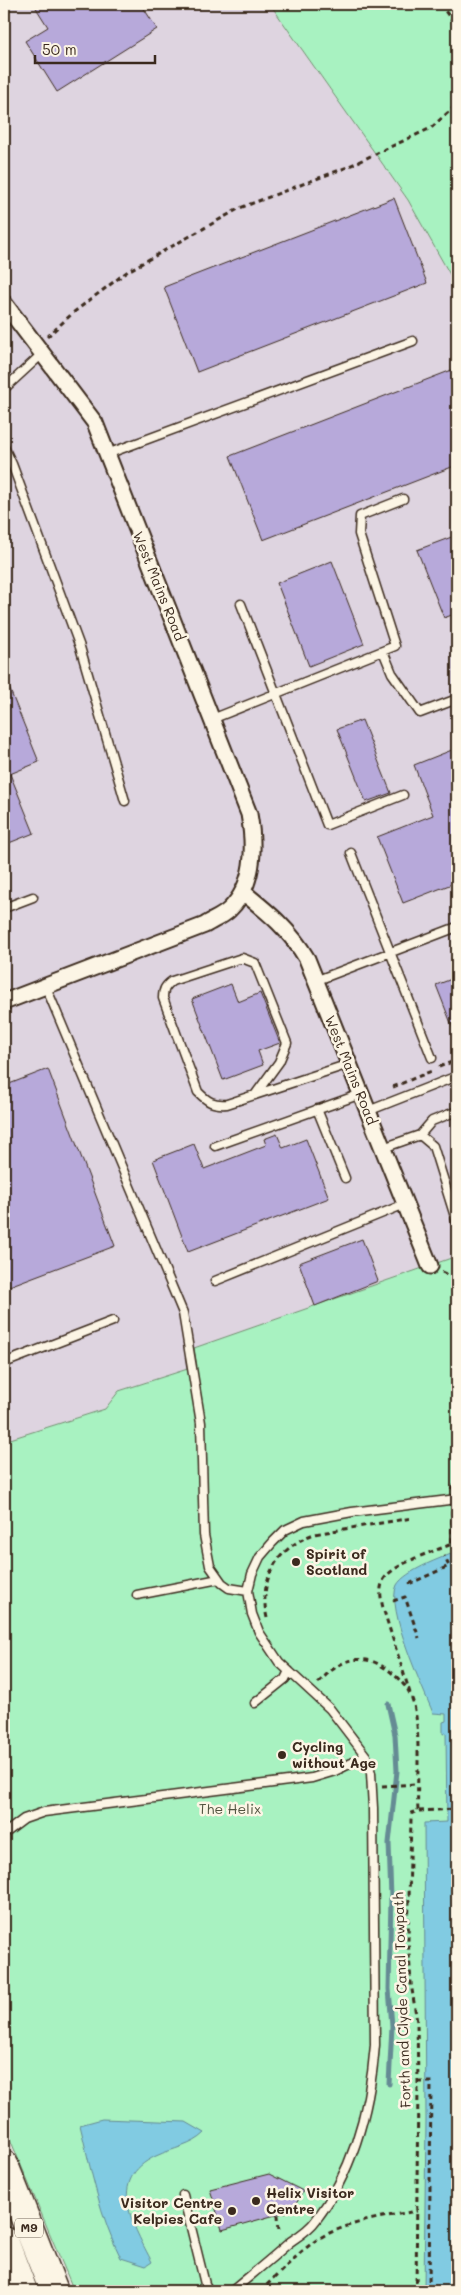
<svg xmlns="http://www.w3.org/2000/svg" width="461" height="2295" font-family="Mali,sans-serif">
	<rect width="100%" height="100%" fill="#eee6e3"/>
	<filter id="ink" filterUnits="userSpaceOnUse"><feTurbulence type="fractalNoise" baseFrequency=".02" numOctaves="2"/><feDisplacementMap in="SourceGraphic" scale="10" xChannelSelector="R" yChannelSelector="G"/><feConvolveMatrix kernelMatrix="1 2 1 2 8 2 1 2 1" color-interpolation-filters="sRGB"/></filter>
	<g filter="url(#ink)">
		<!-- built -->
		<path fill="#ded4e0" d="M4,4H270L408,200L457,287V1256L194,1348L198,1366L119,1391L105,1409L4,1441Z"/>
		<!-- green -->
		<path fill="#a8f2c1" stroke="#728e70" d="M270,4H457V287L408,200Z
			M457,1256V2291H74L4,2125V1441L105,1409L119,1391L197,1366L194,1348Z"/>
		<!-- water -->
		<path fill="#81cbe2" stroke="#658b94" d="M457,1552V2291H424L426,2119L424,1823L447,1822L446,1733L443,1734V1722L446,1721V1714L433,1713C423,1688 385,1608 397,1585C405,1571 442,1557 457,1552Z
			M102,2119L186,2122L205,2133C192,2146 173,2148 156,2156C105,2180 134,2227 152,2262L146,2266L121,2258C100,2217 91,2170 80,2125Z"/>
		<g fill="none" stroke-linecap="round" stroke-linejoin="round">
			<!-- stream -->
			<path stroke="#658b94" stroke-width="5" d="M388,1704L395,1735L397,1771L389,1843L391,1898L389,1989L392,2026L389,2084"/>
		</g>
		<!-- building -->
		<path fill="#b7a9da" stroke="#3b2a1e" d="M43,4H141L157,29L57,92L25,41L48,27L36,8Z
			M394,198L427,283L197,372L164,287Z
			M457,368V465L263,540L230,456Z
			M457,535V613L444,618L417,550Z
			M332,561L364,644L309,666L277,583Z
			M4,675L39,762L10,774L34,833L4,845Z
			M362,720L391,793L366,802L337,729Z
			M457,748V882L403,903L377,837L433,815L414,765Z
			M457,977V1036H456L436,985Z
			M231,984L238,1002L260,993L280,1043L258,1051L263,1065L223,1080L192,999Z
			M48,1069L115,1246L4,1288V1086Z
			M277,1134L283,1148L306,1139L329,1198L188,1252L153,1160L194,1144L204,1169L266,1145L264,1139Z
			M362,1239L378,1281L315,1306L299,1263Z
			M269,2174L303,2191L293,2210L222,2230L210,2189Z"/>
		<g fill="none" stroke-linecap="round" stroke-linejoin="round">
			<!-- service casing -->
			<g stroke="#3b2a1e" stroke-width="11">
				<path id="service" d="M4,389L42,354
					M4,447L12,464L80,647L125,801
					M107,454L413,341
					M241,604L327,825L403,795
					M383,651L392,673L420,713L457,699
					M212,719L395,646L359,534L360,516L403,499
					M351,853L432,1058
					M4,908L33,897
					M315,981L457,927
					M46,987L183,1313L201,1423L204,1535L210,1566L222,1583L229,1588L248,1591
					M255,1095L279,1062L287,1043L255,963L242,958L172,981C165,986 163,990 163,998L198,1092C208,1102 213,1105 227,1104L349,1064
					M317,1109L345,1178
					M368,1111L457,1076
					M420,1135L432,1121L457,1111
					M215,1146L361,1094
					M383,1148L420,1135L433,1146L457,1223
					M215,1281L405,1204
					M4,1363L113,1321
					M137,1595L219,1579
					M255,1703L285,1679L289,1671
					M8,1831L24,1819L44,1812L312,1778L335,1771L366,1756
					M183,2195L205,2284L209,2291
					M232,2291C251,2275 271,2259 290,2242C299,2236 310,2229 316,2220C354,2170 370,2107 375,2045L373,1808L371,1773L366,1756L330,1709L279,1662L259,1632L252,1614L248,1591L252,1574L260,1557L273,1542L285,1530L304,1521L352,1512L457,1499"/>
			</g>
			<!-- minor casing -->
			<g stroke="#3b2a1e" stroke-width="19">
				<path id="minor" d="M4,303L95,423L249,814C255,848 255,885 229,910C223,916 213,920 205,925L4,1002
					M243,892C269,913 290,930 307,959L430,1266"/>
			</g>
			<!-- motorway casing -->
			<g stroke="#3b2a1e" stroke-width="31">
				<path id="motorway" d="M4,2165L54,2291
					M4,2241L23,2291"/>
			</g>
			<!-- path -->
			<path stroke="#3b2a1e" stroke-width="3" stroke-dasharray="5 4" stroke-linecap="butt" d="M440,4L457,27
				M47,337L74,312L128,271L240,208L345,168L431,128L454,107L457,97
				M439,1067L457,1060
				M393,1087L434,1070
				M442,1272L457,1278
				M451,1489L457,1482
				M452,1544L457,1542
				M409,1584L449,1566L444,1556
				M393,1601L405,1597L419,1638
				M267,1618C258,1579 278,1547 314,1534L412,1518
				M318,1683C334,1667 347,1655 371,1661C378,1663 385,1668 391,1672C398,1678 405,1685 409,1692C423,1716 416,1781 418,1811
				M410,1693L383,1608C381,1599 379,1590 383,1581C391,1564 435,1551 452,1544V1510
				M382,1786L416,1784
				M418,2082H431L429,2291
				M278,2215L279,2232
				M260,2291C280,2274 304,2245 327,2234C355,2221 387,2216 417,2211
				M416,2291L418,2082L417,2022L411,1983L408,1939L411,1819L412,1813L418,1811L457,1809"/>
			<!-- service -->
			<use href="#service" stroke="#fcf5e5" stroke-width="8"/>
			<!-- minor -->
			<use href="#minor" stroke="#fcf5e5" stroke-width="15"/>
			<!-- motorway -->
			<use href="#motorway" stroke="#fcf5e5" stroke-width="28"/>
		</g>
	</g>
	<!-- markers -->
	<g fill="#3b2a1e" stroke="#fcf5e5" stroke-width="2">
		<circle cx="296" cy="1562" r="5"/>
		<circle cx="282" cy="1755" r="5"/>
		<circle cx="256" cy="2201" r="5"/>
		<circle cx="232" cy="2211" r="5"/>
	</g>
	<g text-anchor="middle" stroke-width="5" stroke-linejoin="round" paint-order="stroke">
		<!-- shield labels -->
		<rect fill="#fcf5e5" stroke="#75675a" stroke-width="1" x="15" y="2218.5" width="28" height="19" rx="4"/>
		<g font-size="12" font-weight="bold" fill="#3b2a1e">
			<text x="29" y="2232">M9</text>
		</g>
		<!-- street labels -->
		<g font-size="14" fill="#3b2a1e" stroke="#fcf5e5">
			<text transform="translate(159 586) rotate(68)" y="5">West Mains Road</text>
			<text transform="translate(351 1070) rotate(68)" y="5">West Mains Road</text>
			<text transform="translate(402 2000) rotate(-92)" y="5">Forth and Clyde Canal Towpath</text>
		</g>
		<!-- poi labels -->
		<g font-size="14" font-weight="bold" fill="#3b2a1e" stroke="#fcf5e5" text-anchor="start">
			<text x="306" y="1559">Spirit of<tspan x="306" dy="16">Scotland</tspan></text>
			<text x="292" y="1752">Cycling<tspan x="292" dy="16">without Age</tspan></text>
			<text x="266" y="2198">Helix Visitor<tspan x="266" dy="16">Centre</tspan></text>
			<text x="222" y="2208" text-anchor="end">Visitor Centre<tspan x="222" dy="16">Kelpies Cafe</tspan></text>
		</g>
		<!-- park labels -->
		<g font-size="14" fill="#51523f" stroke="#fcf5e5">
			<text x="230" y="1814">The Helix</text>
		</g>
	</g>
	<!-- margin -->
	<rect width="461" height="2295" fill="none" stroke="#fcf5e5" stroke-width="20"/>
	<rect x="10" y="10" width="441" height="2275" fill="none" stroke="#3b2a1e" stroke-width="2" filter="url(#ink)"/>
	<!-- scale -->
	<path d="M35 55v8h120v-8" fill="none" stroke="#3b2a1e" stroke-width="2.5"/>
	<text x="42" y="55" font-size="15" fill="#3b2a1e" stroke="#fcf5e5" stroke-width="4" paint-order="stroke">50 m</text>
</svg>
